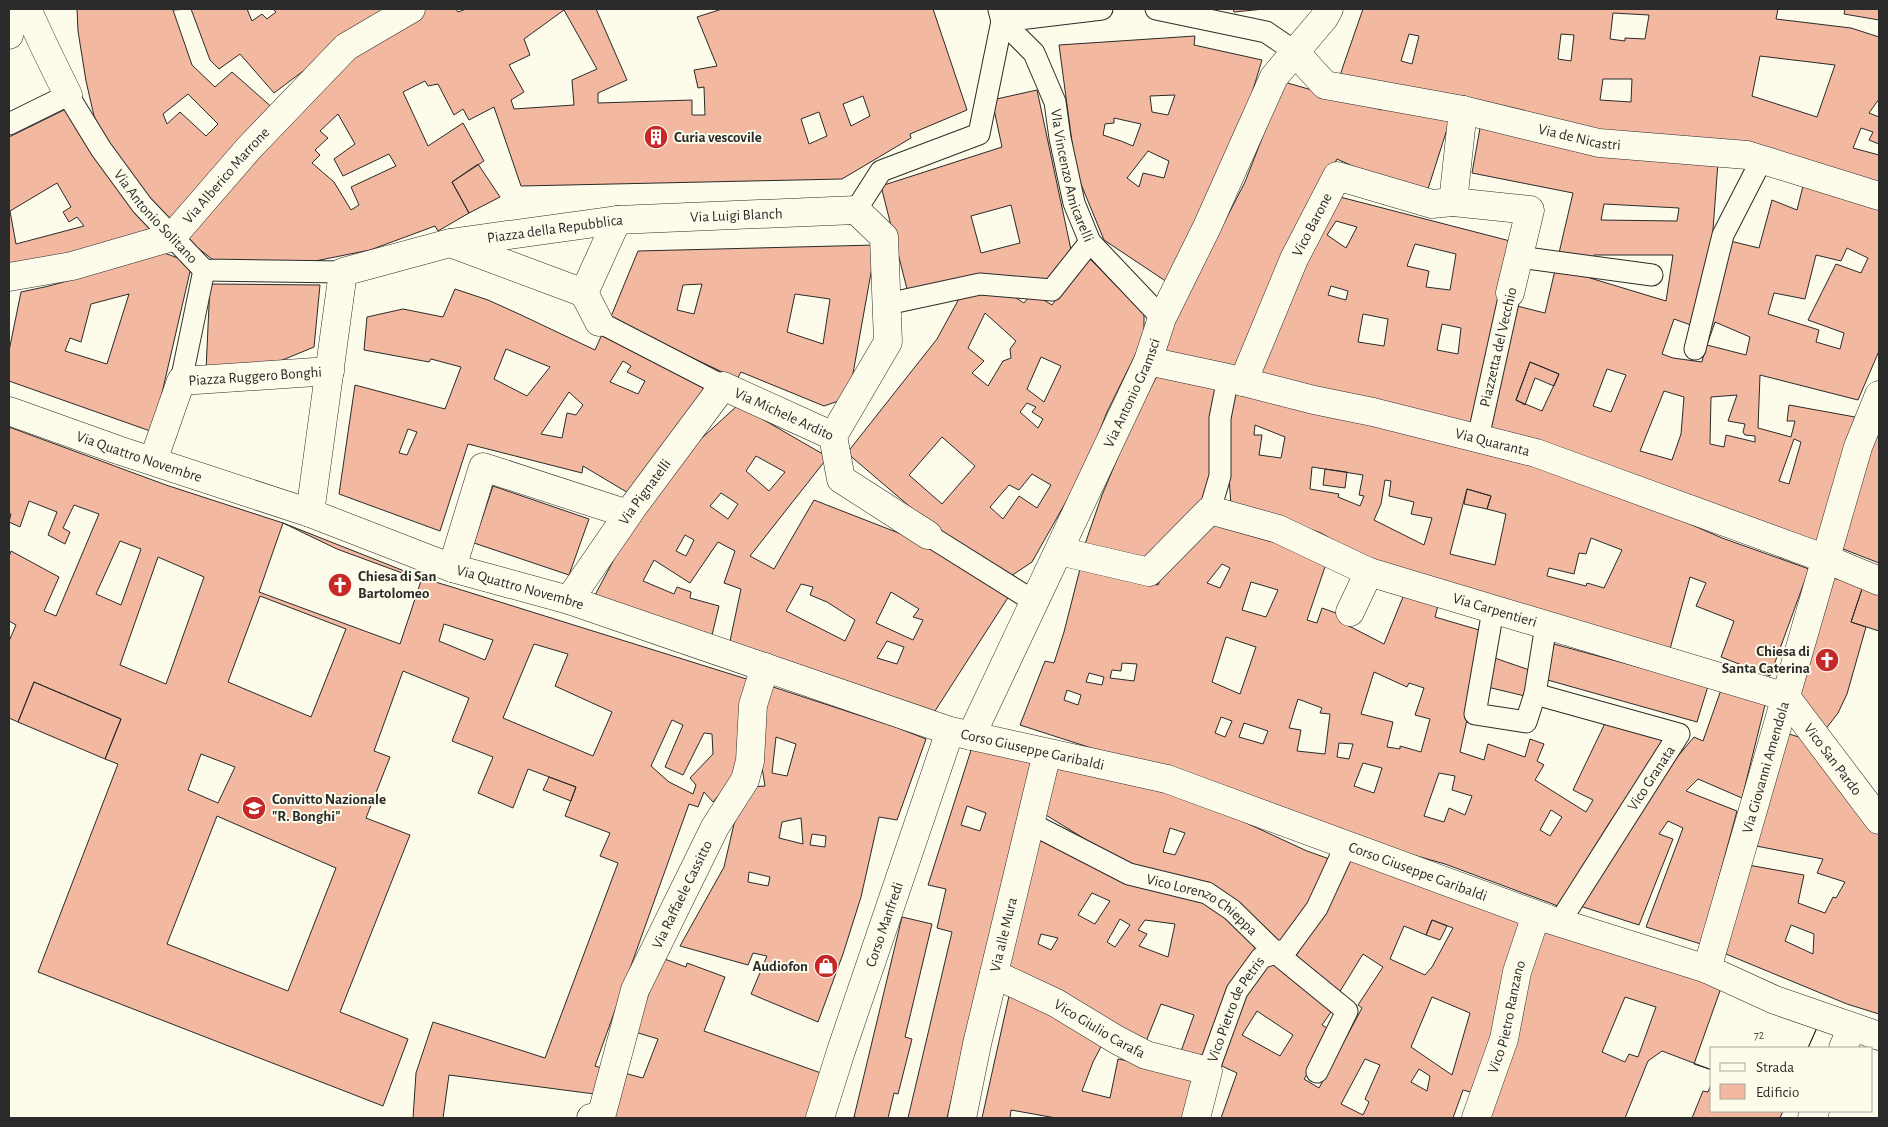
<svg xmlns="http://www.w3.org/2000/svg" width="1888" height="1127" font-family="'Alegreya Sans',sans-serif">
	<rect width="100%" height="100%" fill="#fdfbea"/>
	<!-- building -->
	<path fill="#f2b8a0" stroke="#2b2b2b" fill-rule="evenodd" d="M77,9H247L252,21L262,14L267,19L276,12L273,9H389L351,35L274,93L240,54L219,69L210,60L191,9L173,10L192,65L215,87L232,72L275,110L175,227L148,197L106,141L94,116L86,81L78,31ZM188,94L218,124L206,136L180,112L167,124L163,114Z
		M424,9H456L458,12L466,9H596L627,80L598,93V103L692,100V115H705L704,87L698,88L694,70L717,66L697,17L722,9H933L967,110L910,134L911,138L842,179L521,186L494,107L469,120L463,109L454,115L438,84L428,86L425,81L403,92L428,146L463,123L484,161L452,182L469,213L438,231L435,226L370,250L305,263L216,262L186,239L275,132L355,53ZM564,10L597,69L572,80L574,105L514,109L511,100L524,92L509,65L530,55L524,39ZM863,96L870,116L851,126L843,104ZM819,112L827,136L809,144L801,119ZM338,114L355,144L334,159L343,176L389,154L396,166L351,187L359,205L351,210L334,182L312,163L320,155L315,150L328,138L320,131Z
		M1233,9H1264L1234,12Z
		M1363,9H1778L1776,19L1851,28L1879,37V99L1869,113L1879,117V144L1869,140L1873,132L1861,128L1853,148L1879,155V186L1592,132L1339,78ZM1613,13L1649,15L1645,39L1625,38V41L1610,39ZM1409,34L1419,36L1412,64L1401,61ZM1561,34L1574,35L1571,61L1558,59ZM1760,56L1835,65L1817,117L1752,96ZM1603,79H1632L1631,102L1600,100Z
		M1845,9H1879V20L1844,14Z
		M1195,36L1194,45L1262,60L1249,103L1167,282L1104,240L1076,172L1059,45ZM1175,95L1168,115L1152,112L1150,96ZM1114,118L1141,124L1133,146L1121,141L1103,135L1105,124L1114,123ZM1148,151L1169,161L1164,178L1143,173L1139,187L1127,178Z
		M1284,82L1382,110L1385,102L1450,120L1427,192L1370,174L1337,159L1303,226L1237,371L1164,358L1170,328L1245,182Z
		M1037,90L1073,259L1043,284L908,293L881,186L1002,147L992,100ZM1011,205L1020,243L981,253L971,216Z
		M66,109L150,229L9,273V137ZM57,183L71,207L63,212L69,222L77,217L84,226L16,244L10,211Z
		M1480,128L1718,162L1709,284L1726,240L1759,248L1772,200L1797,210L1805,178L1879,203V351L1858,400L1760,375L1758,428L1791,437L1795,421H1787L1789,405L1855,417L1816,544L1491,429L1509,304L1545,313L1573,193L1472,173ZM1604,204L1679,208L1677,221L1601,220ZM1847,248L1868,258L1861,273L1836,264L1808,320L1844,333L1840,349L1816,342L1819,330L1768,314L1774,293L1805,299L1816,255L1841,261ZM1594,255H1673L1666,301L1590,278ZM1674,319L1699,328L1706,345L1702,362L1673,358L1662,354ZM1715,322L1750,337L1746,355L1707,345ZM1530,362L1559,374L1542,411L1516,400ZM1607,369L1626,375L1611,412L1593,406ZM1664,391L1684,397L1681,434L1672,460L1640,451ZM1737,395L1728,421L1745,424L1743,432L1745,435L1755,436V442L1726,435L1724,447L1710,444L1711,397ZM1794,439L1801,442L1789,484L1779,481Z
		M478,164L500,197L469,213L452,182Z
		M1340,197L1514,242L1474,425L1255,374L1314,230ZM1336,221L1357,227L1346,248L1327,235ZM1415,244L1456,254L1450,290L1426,287L1429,271L1407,266ZM1331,286L1348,291L1346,300L1328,295ZM1363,314L1388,319L1384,346L1358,342ZM1442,324L1461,328L1458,354L1437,350Z
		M876,245L852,379L844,399L824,406L741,372L737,379L610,319L638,251ZM702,284L694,314L677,310L683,285ZM795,294L830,299L823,344L787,332Z
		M153,249L192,263L153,432L9,381V351L21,292L49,286L78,278ZM129,294L107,364L65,351L70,338L81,342L91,304Z
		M1090,259L1144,314V337L1107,412L1085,468L1032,562L1008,578L956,546L847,453L937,339L961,295L996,293L1013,296L1024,303L1032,293L1052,305L1069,281ZM985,313L1016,341L1010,349L1011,358L1003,361L988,386L972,373L984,361L968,348ZM1041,357L1061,366L1044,402L1027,389ZM1027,403L1036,407L1032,412L1043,419L1038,428L1020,412ZM942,437L975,466L942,504L909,475ZM1032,474L1051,485L1037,508L1019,496L1003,519L990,507L1009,485L1019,490Z
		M210,284L320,285L314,347L273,364L206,370Z
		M455,289L488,300L519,314L595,350L603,332L706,385L630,494L583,466L582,473L468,444L440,531L339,494L355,385L445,409L461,367L431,359L429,362L364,350L367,317L403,309L443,317ZM506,349L550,367L527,396L494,379ZM623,361L631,366L627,372L645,381L638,394L610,382ZM569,392L583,405L576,415L567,413L562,438L541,434ZM408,429L417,432L407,455L399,453Z
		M1530,362L1559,374L1554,386L1535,378L1525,405L1516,400Z
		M1159,372L1219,387L1216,465L1200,510L1140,563L1084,547L1102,495L1132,424Z
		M1232,388L1472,446L1581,481L1653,508L1722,538L1809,569L1770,676L1721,657L1734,621L1696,606L1706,583L1690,577L1668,656L1361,556L1321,533L1291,522L1231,506L1225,418ZM1255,425L1285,437L1281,458L1259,455L1262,435H1254ZM1312,467L1363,475L1359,495L1364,496L1360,506L1338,497L1339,494L1310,489ZM1385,480L1391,481L1389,496L1414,502L1411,514L1432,518L1424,545L1374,520L1381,504ZM1467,489L1491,496L1487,509L1506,514L1495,565L1450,554ZM1591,538L1622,550L1604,588L1587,583L1586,586L1547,576L1549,568L1574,574L1579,553L1586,554Z
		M738,405L828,457L750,556L774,569L814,500L914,539L1009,596L935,711L730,641L741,589L724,583L735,551L718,542L690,583L654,560L643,581L674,594L677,587L691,592L690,598L719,606L712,635L594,597L620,548L691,448ZM756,456L785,472L769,491L746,471ZM721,493L738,504L728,519L710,506ZM685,535L694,540L686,556L676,551ZM801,584L813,587L810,595L827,602L855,620L845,641L786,611ZM891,592L919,609L913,617L923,620L913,640L876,623ZM887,641L904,647L897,664L877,658Z
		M1879,409V563L1838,547Z
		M9,427L166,485L283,523L337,549L421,580L422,578L452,587L753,681L740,770L713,802L704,792L698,807L689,804L595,1066L608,1070L602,1095L449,1075L443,1118H413L416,1073L433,1022L545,1058L618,863L600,856L610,833L565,816L576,787L528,769L513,808L478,793L493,757L452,741L469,698L403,671L374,751L390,757L366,818L410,835L340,1012L408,1039L383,1106L38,972L118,764L105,759L121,719L34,682L18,722L9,718V641L16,625L9,621V557L11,551L59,577L44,611L56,616L99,514L74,505L63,528L70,532L65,544L48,535L57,512L29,501L20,527L9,522L11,514L9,513ZM120,541L141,549L121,605L96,594ZM158,557L204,577L166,684L120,665ZM260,596L346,629L311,717L228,682ZM444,624L493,640L485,660L439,641ZM534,644L568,654L555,686L612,712L593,756L503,718ZM672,720L683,725L665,767L683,775L704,733L712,734L713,754L690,778L696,785L693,794L669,782L651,766ZM201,754L235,767L218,803L188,790ZM217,816L336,868L288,991L167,944Z
		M1325,469L1347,472L1345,488L1323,485Z
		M493,486L589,519L569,575L474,543Z
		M1467,489L1491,496L1487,509L1464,504Z
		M283,523L422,578L400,644L259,592Z
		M1209,524L1248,526L1327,561L1307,620L1317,623L1322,608L1347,617L1345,624L1384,644L1405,592L1439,602L1435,617L1486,632L1460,752L1484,760L1488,744L1525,757L1530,739L1544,744L1537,761L1544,765L1535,780L1586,812L1593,800L1573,790L1608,717L1633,725L1665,742L1608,825L1558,906L1445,864L1318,828L1113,755L1020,725L1045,661L1054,663L1064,632L1081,565L1158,585L1165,568ZM1222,564L1230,568L1220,588L1207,583ZM1251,582L1278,590L1266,617L1242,610ZM1226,637L1256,647L1240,694L1212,682ZM1122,663L1137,664L1134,681L1110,678L1112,670L1121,671ZM1374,672L1407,687L1409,683L1424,688L1415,715L1430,719L1421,752L1400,746V749L1387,747L1393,722L1361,714ZM1089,673L1104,677L1102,685L1086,682ZM1067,690L1081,695L1078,705L1064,700ZM1298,699L1322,708L1320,713L1330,714L1325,754L1297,751L1301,730L1289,728ZM1221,717L1232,721L1225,737L1215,733ZM1244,723L1268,731L1263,744L1239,737ZM1339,743L1353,744L1349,759L1337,757ZM1363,763L1382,768L1374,793L1354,786ZM1439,773L1455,776L1452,790L1472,796L1465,815L1449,808L1444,822L1424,816ZM1551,810L1562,817L1550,836L1540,830Z
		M1822,575L1863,586L1851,622L1866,627L1847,694L1838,713L1825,730L1787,693Z
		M1863,586L1879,591V631L1851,622Z
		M1554,644L1708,686L1697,722L1544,679Z
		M1489,656L1535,672L1529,697L1483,686Z
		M34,682L121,719L105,759L18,722Z
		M767,685L898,728L926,739L897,820L879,817L861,897L843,954L818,1022L751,994L767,956L753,953L748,965L680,946L724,867L734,824L750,787L765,786L759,749ZM776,737L796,744L787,776L772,773ZM801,818L803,844L779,838L782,822ZM812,834L826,836L825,847L810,845ZM749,872L770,877L768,886L748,882Z
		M1722,687L1767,697L1742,798L1698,779L1686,791L1737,811L1701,944L1646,927L1683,828L1668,821L1659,834L1673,839L1639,925L1580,906L1652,787L1694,737L1703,741Z
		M1777,730L1808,740L1879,833V1014L1847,1004L1726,954L1748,865L1804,875L1798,903L1825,913L1833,897L1836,898L1845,882L1817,873L1823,859L1751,845ZM1791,925L1814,934L1813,954L1785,941Z
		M972,747L1039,763L999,895L947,1118H908L952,932L937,928L946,889L928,885ZM967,806L986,813L980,831L961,825Z
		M1051,764L1179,793L1229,815L1307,851L1335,861L1279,947L1201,887L1119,860L1041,812ZM1170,828L1185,833L1175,855L1163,852Z
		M549,777L576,787L571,801L543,790Z
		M1041,831L1216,904L1257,949L1205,1061L1180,1054L1194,1015L1161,1004L1145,1044L1004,968ZM1092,893L1110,901L1095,924L1078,915ZM1120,919L1130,925L1115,947L1107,942ZM1145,920L1175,924L1168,957L1139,946L1147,934L1138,930ZM1041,934L1058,938L1051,950L1038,944Z
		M1346,858L1528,918L1481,1095L1463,1090L1453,1118H1221L1237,1073L1211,1061L1232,1012L1269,958L1331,1012L1322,1025L1334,1032L1304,1079L1319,1088L1362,1008L1358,1005L1383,967L1363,954L1339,993L1296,956L1312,929ZM1432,920L1453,928L1432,967L1425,975L1390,959L1404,926L1426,935ZM1432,997L1470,1013L1452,1075L1411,1047ZM1257,1011L1293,1035L1280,1056L1242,1035ZM1365,1059L1380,1065L1365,1099L1369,1102L1363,1115L1341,1104ZM1419,1069L1430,1076L1427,1091L1411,1082Z
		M902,917L932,924L905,1037L912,1039L898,1094L894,1093L888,1118H859L854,1117Z
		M1432,920L1447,926L1440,940L1426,935Z
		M1544,925L1819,1023L1808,1048H1712V1070L1662,1051L1648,1061L1625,1118H1488ZM1625,997L1656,1007L1638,1057L1629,1054L1625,1062L1602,1052Z
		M654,955L686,967L687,963L725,977L704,1031L821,1073L809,1118H612L620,1072L643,1078L658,1039L635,1032L656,973Z
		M1011,987L1104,1041L1093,1062L1082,1091L1110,1098L1118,1059L1201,1074L1189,1118H1056L1011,1110L1010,1118H982Z
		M1721,988L1819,1023L1808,1048H1712V1070L1694,1064Z
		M1712,1082V1111H1783L1780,1118H1692L1703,1091L1708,1092Z"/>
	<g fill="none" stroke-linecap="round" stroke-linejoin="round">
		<!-- pedestrian casing -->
		<g stroke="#2b2b2b" stroke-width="23">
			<g id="pedestrian">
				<path d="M1156,9L1266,32L1294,51"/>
				<path id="s1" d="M1002,21L1034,53L1055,102L1060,138L1074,203L1090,242L1162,318"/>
				<path d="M1002,21L1102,9"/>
				<path id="s2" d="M9,124L68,95L101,149L142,205L204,270L343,272"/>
				<path d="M856,210L881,171L979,134L1002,21L999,10"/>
				<path d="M1519,257L1652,275"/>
				<path d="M887,304L980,284L1052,290L1090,242"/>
				<path d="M599,322L723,386"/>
				<path d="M1695,349L1723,235L1762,159"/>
				<path d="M181,381L204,270"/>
				<path d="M1478,438L1510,293"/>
				<path d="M1210,510L1220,476V418L1228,378"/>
				<path d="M928,535L1035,602"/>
				<path d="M1493,610L1475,714L1526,722L1535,694L1679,734L1559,923"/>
				<path d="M1535,694L1546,625"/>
				<path id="s3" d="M1030,823L1129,874L1207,893L1232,910L1276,953L1347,1011L1317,1072"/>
				<path id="s4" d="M1208,1071L1237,991L1261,958L1287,949L1317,908L1346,845"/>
			</g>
		</g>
		<!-- minor casing -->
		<g stroke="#2b2b2b" stroke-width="29">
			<g id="minor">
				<path d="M27,9L46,50L68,95"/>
				<path id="s5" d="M1294,51L1325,85L1463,110L1599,143L1747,155L1879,196"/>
				<path d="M1463,110L1453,202L1530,210L1510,293"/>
				<path id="s6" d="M450,243L617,220L856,210L884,237L888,342L833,436"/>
				<path id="s7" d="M9,277L72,266L172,237L249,148L346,47L411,9"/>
				<path d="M584,293L599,322"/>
				<path id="s8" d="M1148,361L1228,378L1314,400L1373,412L1536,453L1826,559L1879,581"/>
				<path id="s9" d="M1243,382L1294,259L1337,176L1432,204L1453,202"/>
				<path d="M833,436L841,479L928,535"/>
				<path id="s10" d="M153,461L181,381L330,371"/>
				<path d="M310,513L343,272L450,243L584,293L617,220"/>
				<path id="s11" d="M1059,551L1149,572L1210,510L1278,529L1369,572L1786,697L1879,820"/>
				<path d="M452,568L483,467L628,514"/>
				<path id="s12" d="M569,600L633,507L723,386L833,436"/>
				<path d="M1350,612L1369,572"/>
				<path id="s13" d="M971,736L1148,361L1162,318L1207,227L1274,77L1324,18L1329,9"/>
				<path id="s14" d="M994,974L1056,1003L1117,1040L1146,1055L1208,1071L1196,1118"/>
				<path d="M1843,1048L1852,1027"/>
				<path id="s15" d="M591,1118L601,1117L635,990L715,827L745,780L750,761L753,705L765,667"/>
				<path id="s16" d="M962,1118L977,1044L1047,753"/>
				<path id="s17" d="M1476,1118L1504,1039L1517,972L1536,915"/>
				<path d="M1812,1118L1815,1111"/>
			</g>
		</g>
		<!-- tertiary casing -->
		<g stroke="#2b2b2b" stroke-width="29">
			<g id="tertiary">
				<path d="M9,35L17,9"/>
				<path id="s18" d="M9,411L118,450L310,513L452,568L569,600L950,731L1167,779L1548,919L1707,969L1775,1000L1879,1036"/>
				<path id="s19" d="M1707,969L1858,447L1879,395"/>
				<path id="s20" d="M820,1118L841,1051L950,731"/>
			</g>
		</g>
		<!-- pedestrian -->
		<use href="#pedestrian" stroke="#fdfbea" stroke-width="21"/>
		<!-- minor -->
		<use href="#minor" stroke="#fdfbea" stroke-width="28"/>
		<!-- tertiary -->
		<use href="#tertiary" stroke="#fdfbea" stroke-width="28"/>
	</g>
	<!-- icons -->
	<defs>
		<g id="building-disc" transform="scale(1.25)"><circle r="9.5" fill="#c62828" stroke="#fdfbea"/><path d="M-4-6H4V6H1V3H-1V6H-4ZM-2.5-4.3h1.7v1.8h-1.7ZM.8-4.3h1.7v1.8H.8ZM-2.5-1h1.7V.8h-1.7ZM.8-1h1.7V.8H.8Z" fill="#fff"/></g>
		<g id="church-disc" transform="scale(1.25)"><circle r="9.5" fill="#c62828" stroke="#fdfbea"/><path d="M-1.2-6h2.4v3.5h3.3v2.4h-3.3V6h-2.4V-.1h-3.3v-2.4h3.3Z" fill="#fff"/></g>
		<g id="school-disc" transform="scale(1.25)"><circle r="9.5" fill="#c62828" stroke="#fdfbea"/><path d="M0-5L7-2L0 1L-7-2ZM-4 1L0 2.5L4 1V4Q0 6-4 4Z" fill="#fff"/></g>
		<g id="shop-disc" transform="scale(1.25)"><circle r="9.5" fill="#c62828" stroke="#fdfbea"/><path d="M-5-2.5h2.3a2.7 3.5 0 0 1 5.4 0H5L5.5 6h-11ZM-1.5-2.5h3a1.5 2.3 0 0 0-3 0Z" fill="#fff"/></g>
	</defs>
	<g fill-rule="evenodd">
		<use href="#building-disc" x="656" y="137"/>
		<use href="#church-disc" x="340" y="585"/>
		<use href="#church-disc" x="1827" y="660"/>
		<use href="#school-disc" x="254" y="808"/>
		<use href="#shop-disc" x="826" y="966"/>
	</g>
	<g text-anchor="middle" stroke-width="4" stroke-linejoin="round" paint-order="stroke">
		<!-- number labels -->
		<g font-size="12" fill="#5d4e48">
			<text x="1759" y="1039">72</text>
		</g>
		<!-- street labels -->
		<g font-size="15" fill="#2b2b2b" stroke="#fdfbea">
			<text dy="5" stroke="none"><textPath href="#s5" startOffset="306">Via de Nicastri</textPath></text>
			<text dy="5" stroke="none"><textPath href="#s1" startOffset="174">VIa Vincenzo Amicarelli</textPath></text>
			<text dy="5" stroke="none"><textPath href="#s7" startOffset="250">Via Alberico Marrone</textPath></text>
			<text dy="5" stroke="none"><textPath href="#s6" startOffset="288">Via Luigi Blanch</textPath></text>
			<text dy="5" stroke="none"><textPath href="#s2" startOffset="216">Via Antonio Solitano</textPath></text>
			<text dy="5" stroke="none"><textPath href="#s9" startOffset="172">Vico Barone</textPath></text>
			<text dy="5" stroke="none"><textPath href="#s6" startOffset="106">Piazza della Repubblica</textPath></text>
			<text transform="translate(1498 347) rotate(-77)" y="5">Piazzetta del Vecchio</text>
			<text dy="5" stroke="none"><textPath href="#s10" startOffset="159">Piazza Ruggero Bonghi</textPath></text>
			<text dy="5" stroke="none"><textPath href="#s13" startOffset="379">Via Antonio Gramsci</textPath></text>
			<text dy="5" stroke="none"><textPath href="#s12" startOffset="331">Via Michele Ardito</textPath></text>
			<text dy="5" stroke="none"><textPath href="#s8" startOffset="354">Via Quaranta</textPath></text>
			<text dy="5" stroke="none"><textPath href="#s18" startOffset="138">Via Quattro Novembre</textPath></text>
			<text dy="5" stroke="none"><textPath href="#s12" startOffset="132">Via Pignatelli</textPath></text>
			<text dy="5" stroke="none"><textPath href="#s18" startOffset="541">Via Quattro Novembre</textPath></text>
			<text dy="5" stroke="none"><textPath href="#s11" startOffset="482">Via Carpentieri</textPath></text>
			<text dy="5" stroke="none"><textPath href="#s18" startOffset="1079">Corso Giuseppe Garibaldi</textPath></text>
			<text dy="5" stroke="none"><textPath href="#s11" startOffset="864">Vico San Pardo</textPath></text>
			<text dy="5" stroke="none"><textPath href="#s19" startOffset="210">Via Giovanni Amendola</textPath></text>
			<text transform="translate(1651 778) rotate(-57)" y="5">Vico Granata</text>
			<text dy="5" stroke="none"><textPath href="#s18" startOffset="1484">Corso Giuseppe Garibaldi</textPath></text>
			<text dy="5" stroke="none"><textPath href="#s15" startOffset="248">Via Raffaele Cassitto</textPath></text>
			<text dy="5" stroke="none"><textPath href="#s3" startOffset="192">Vico Lorenzo Chieppa</textPath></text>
			<text dy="5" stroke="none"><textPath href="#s20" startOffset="204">Corso Manfredi</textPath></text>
			<text dy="5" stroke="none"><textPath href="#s16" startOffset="188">Via alle Mura</textPath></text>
			<text dy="5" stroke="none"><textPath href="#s4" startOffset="68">Vico Pietro de Petris</textPath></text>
			<text dy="5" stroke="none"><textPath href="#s17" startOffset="106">Vico Pietro Ranzano</textPath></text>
			<text dy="5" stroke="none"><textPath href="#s14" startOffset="119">Vico Giulio Carafa</textPath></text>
		</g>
		<!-- poi labels -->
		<g font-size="15" font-weight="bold" fill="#2b2b2b" stroke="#fdfbea" text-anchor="start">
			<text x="674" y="142">Curia vescovile</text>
			<text x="358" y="581">Chiesa di San<tspan x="358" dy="17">Bartolomeo</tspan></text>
			<text x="1810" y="656" text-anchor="end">Chiesa di<tspan x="1810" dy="17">Santa Caterina</tspan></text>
			<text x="272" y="804">Convitto Nazionale<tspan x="272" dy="17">"R. Bonghi"</tspan></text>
			<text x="808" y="971" text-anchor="end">Audiofon</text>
		</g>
	</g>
	<!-- border -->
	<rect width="1888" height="1127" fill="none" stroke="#2b2b2b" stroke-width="20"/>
	<!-- legend -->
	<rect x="1710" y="1047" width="162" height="65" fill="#fdfbea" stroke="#a9a89e"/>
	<rect x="1720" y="1063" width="25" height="8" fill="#fdfbea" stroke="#a9a89e"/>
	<text x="1756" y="1072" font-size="15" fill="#2b2b2b">Strada</text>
	<rect x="1720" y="1084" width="25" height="15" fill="#f2b8a0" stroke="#a9a89e"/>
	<text x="1756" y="1097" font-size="15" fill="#2b2b2b">Edificio</text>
</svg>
